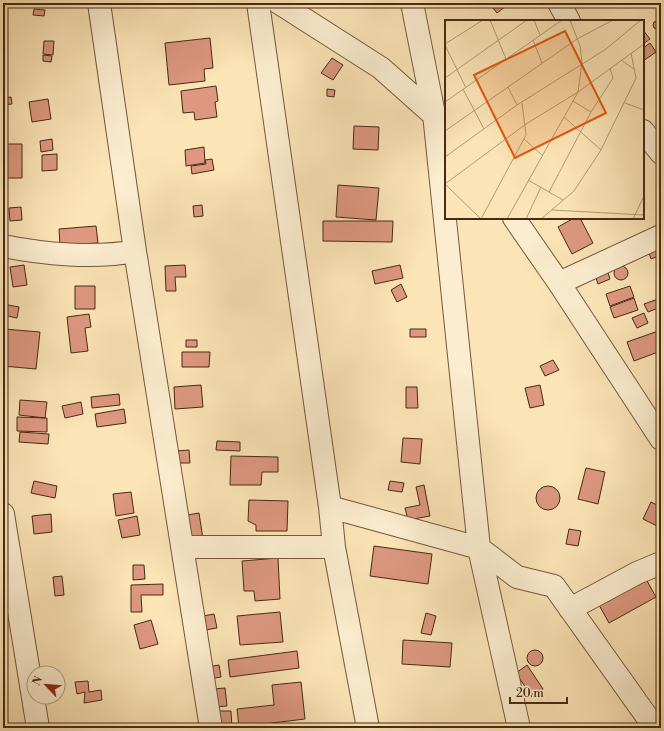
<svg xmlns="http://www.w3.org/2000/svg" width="664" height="731" font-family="'Libre Bodoni',serif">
	<rect width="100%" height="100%" fill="#fbe4b6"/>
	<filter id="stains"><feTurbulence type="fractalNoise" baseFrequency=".005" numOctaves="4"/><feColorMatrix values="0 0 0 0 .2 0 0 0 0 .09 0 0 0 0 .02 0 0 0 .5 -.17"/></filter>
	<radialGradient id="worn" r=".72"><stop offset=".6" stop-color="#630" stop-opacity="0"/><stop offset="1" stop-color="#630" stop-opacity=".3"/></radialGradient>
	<!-- building -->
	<path fill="#dd987f" stroke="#482a13" d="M489,3H504L506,6L497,13Z
		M34,9L45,10L44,16L33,15Z
		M653 25a4 4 0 1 1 8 0a4 4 0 1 1-8 0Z
		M643,30L650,39L643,44Z
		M210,38L213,68L204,69L205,81L169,85L165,43Z
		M44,41H54L53,55L43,54Z
		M650,43L656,52L643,61V48Z
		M43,55L52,56L51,62L43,61Z
		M332,58L343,65L333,80L321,73Z
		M216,86L218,101L215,102L217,117L195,120L194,112L183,113L181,91Z
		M327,89L335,90L334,97L327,96Z
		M11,97L12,104L3,105V98Z
		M48,99L51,119L32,122L29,102Z
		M354,126L379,127L378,150L353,149Z
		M52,139L53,150L41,152L40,141Z
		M3,144H22V178H3Z
		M204,147L205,163L186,166L185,150Z
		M57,154V170L42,171V155Z
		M212,159L214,170L192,174L191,166L206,164L205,160Z
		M338,185L379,188L376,220L336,217Z
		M202,205L203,216L194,217L193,206Z
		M21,207L22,220L10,221L9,208Z
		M574,218H580L593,243L572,254L558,227Z
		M323,221H393L392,242L323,241Z
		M96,226L98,243L60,245L59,229Z
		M661,244V255L651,259L648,250Z
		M24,265L27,285L13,287L10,267Z
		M185,265L186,277H175L176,291H166L165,266Z
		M400,265L403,278L375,284L372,271Z
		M614 273a7 7 0 1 1 14 0a7 7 0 1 1-14 0Z
		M607,270L610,279L598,284L595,275Z
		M401,284L407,297L397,302L391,290Z
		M75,286H95V309H75Z
		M630,286L634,297L610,306L606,294Z
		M634,298L638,310L614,318L610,307Z
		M661,298V307L648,312L644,304Z
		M3,304L19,307L17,318L3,315Z
		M644,313L648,323L637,328L632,318Z
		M89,314L91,327L85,328L88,351L71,353L67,317Z
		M4,329L40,332L36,369L3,366Z
		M410,329H426V337H410Z
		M661,330V351L634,361L627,342Z
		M186,340H197V347H186Z
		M182,352H210L209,367H182Z
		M553,360L559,370L545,376L540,366Z
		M201,385L203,407L175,409L174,387Z
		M540,385L544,405L530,408L525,388Z
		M406,387H417L418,408H406Z
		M119,394L120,405L92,408L91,397Z
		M20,400L47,402L45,418L19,415Z
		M81,402L83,414L65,418L62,406Z
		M124,409L126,423L97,427L95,414Z
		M17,417L47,418V432L17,431Z
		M20,432L49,434L48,444L19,442Z
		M403,438L422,439L420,464L401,462Z
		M217,441L240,442V451L216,450Z
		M189,450L190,463H177L176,451Z
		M231,456L278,457V472H262L261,485H230Z
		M586,468L605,472L598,504L578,499Z
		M34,481L57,486L55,498L31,493Z
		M390,481L404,483L402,492L388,490Z
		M424,485L430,516L408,520L405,508L420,505L416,487Z
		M536 498a12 12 0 1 1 24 0a12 12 0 1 1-24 0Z
		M131,492L134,513L116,516L113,494Z
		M249,500L288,501L287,531H256V525L248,521Z
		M651,502L661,507V528L643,519Z
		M199,513L203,539L191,541L187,515Z
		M51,514L52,532L34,534L32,516Z
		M137,516L140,535L122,538L118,520Z
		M569,529L581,531L578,546L566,544Z
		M374,546L432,554L428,584L370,576Z
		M278,558L280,599L255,601L254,591H244L242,561Z
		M133,565H144L145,579L133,580Z
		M62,576L64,595L55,596L53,577Z
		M646,579L656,597L609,623L599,605Z
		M163,584V595H141L142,612H131V585Z
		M280,612L283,642L240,645L237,616Z
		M426,613L436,616L431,635L421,633Z
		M214,614L217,628L205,630L203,616Z
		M151,620L158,644L140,649L134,625Z
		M403,640L452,643L450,667L402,664Z
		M527 658a8 8 0 1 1 16 0a8 8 0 1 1-16 0Z
		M297,651L299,668L230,677L228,660Z
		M219,665L221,677L209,679L207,667Z
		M527,665L543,689L532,697L516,673Z
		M88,681L89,692L101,690L102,700L84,703L85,692L77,694L75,682Z
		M301,682L305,719L239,727L237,709L274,705L272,685Z
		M225,688L227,706L214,707L213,689Z
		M217,711H231L232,728H218Z"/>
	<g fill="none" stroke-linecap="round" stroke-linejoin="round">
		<!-- minor casing -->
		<g stroke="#75583c" stroke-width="24">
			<path id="minor" d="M99,3L135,251L211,728
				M258,3L330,507L334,547L368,728
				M279,3L381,68L436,117
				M412,3L434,114L479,548L519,728
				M559,3L569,21
				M643,131L661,153
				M514,218L559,283L661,439
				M3,246C43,254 95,259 135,251
				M559,283L661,236
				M330,507L479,548L517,577L554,586L655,728
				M3,514L38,728
				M183,547H334
				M570,609L637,573L661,563"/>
		</g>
		<!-- minor -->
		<use href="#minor" stroke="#fcedd0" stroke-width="22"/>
	</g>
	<!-- overview -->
	<g transform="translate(445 20)">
		<rect width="199" height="199" fill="#fbe4b6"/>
		<path fill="none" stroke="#b39a75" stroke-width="1" d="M45,0L61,39M89,0L95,15M88,20L97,43M0,24L38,0M0,25L21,68M176,40L189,49M0,58L82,0M63,67L72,85M18,69L39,109M128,81L146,92M0,82L117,0M180,83L199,90M119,97L156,130M0,111L132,19L168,0M79,119L97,135M0,137L72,85L161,29L196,0M83,160L118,180M104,172L146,92L168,58L165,48M107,190L199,195M36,199L0,164L81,104L133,72L199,24M36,199L81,115L77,83M62,199L133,72L137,42L135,26L125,0M81,199L96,167M96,199L129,171L156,130L191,58L186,33M188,199L199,176"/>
		<path fill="#e0570c" fill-opacity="0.15" stroke="#e0570c" stroke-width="2" d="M120,11L161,93L70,138L29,55Z"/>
		<rect width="199" height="199" fill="none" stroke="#482a13" stroke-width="2"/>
	</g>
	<!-- margin -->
	<rect width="664" height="731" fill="none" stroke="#fbe4b6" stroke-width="16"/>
	<rect x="4" y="4" width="656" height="723" fill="none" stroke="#482a13" stroke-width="2"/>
	<rect x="8" y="8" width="648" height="715" fill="none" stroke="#482a13"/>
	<!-- north arrow -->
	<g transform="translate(46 685) rotate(296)"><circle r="19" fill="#fcedd0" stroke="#b49f84"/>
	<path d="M0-3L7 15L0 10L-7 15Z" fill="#8f2418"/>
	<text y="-6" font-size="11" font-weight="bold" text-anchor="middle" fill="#482a13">N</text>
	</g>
	<!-- scale -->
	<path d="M510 697v6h57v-6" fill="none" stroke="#482a13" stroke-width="2"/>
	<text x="516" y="697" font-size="12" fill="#482a13" stroke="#fcedd0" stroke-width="3" paint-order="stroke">20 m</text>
	<rect width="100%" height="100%" filter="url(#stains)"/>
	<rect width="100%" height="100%" fill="url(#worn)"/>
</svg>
